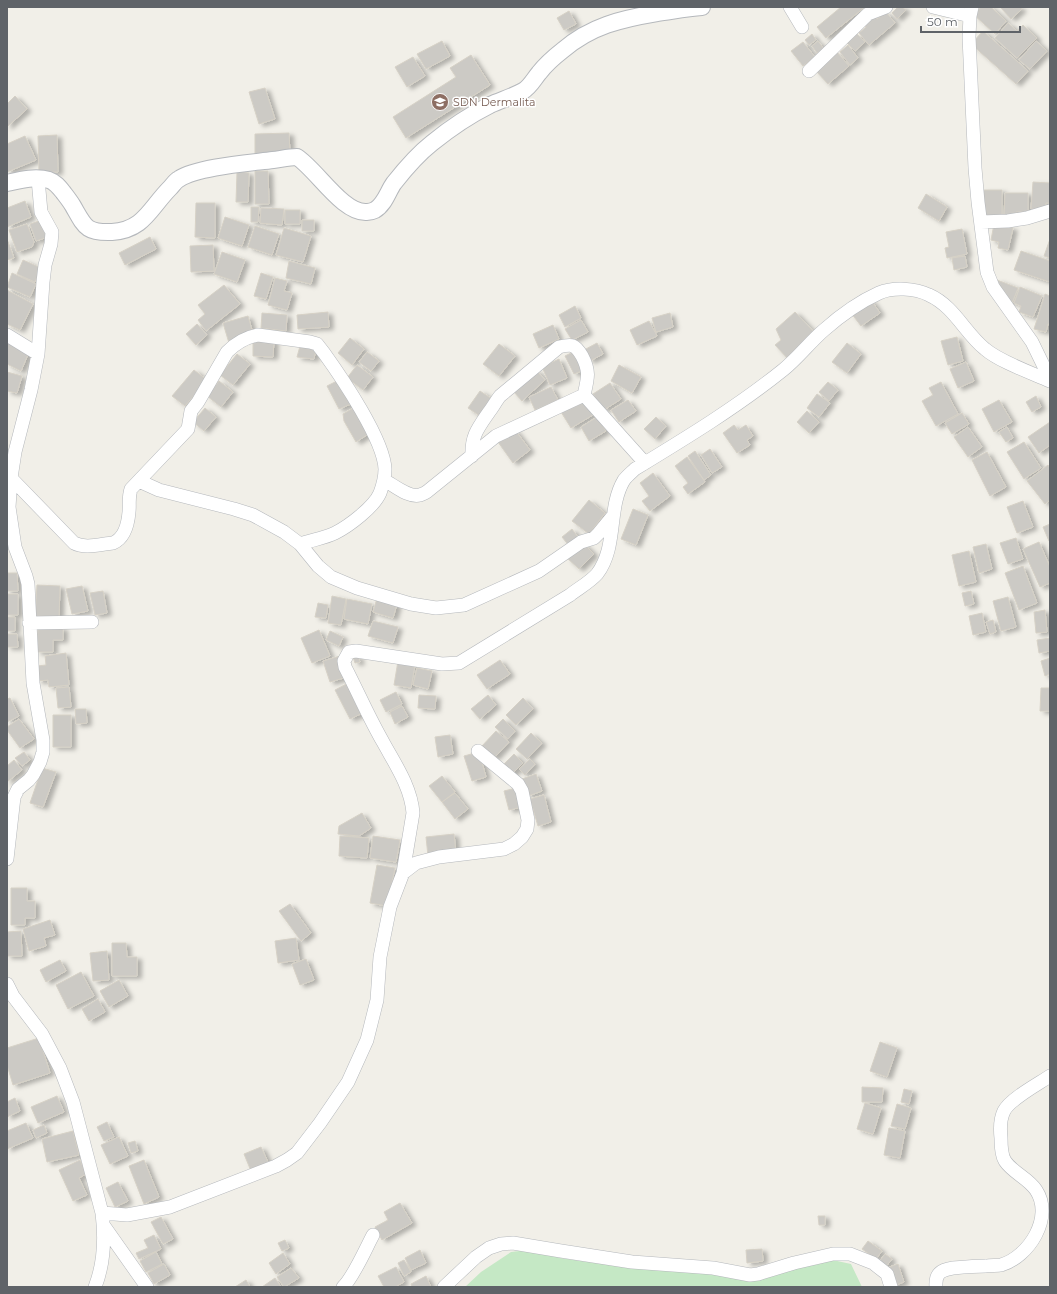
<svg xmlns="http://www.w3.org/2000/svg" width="1057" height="1294" font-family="Montserrat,sans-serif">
	<defs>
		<filter id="shadow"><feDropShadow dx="4.5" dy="2.5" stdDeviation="2" flood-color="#0004"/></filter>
	</defs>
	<rect width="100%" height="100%" fill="#f1efe8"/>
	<!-- green -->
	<path fill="#c5e8c5" d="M536,1249L560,1258L596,1263L665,1268L729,1277L828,1259L851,1264L862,1287H465L481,1272L511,1252Z"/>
	<!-- building -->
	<path fill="#cccac5" stroke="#d6d1c6" filter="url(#shadow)" d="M841,7H865L826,38L817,27Z
		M902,7L906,10L897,19L892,13L897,8Z
		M981,7H991L1006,21L995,34L974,15Z
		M1000,7H1020L1022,9L1011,19Z
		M569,11L576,24L564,30L557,18Z
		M886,12L895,23L869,45L859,33L866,27L863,23L873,15L877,19Z
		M1008,23L1017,31L1023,25L1037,38L1017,58L995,38Z
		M983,31L1028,71L1016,84L971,44Z
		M812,34L816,40L809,45L805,40Z
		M857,34L865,42L855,51L847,43Z
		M442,41L450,56L426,69L417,54Z
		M818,41L824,49L817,53L812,46Z
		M1036,41L1047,51L1030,69L1019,60Z
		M803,42L815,57L803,66L791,51Z
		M848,45L858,58L850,65L840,52Z
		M837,52L849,66L828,84L815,70Z
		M471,55L490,85L406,138L393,117L456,77L450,68Z
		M413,57L425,76L407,87L395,67Z
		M265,88L275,119L259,124L249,92Z
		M15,96L27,109L7,127V104Z
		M289,133L290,154L255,155V134Z
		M57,135L58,172H39L38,136Z
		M25,136L36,160L7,172V144Z
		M255,171H268L269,204H255Z
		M237,172L249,173L248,202H236Z
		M1033,182L1050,183V203H1046L1045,210L1031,209Z
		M983,190H1002V219H983Z
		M1005,193H1028V212H1016V217H1004Z
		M926,194L947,207L939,221L918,208Z
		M25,201L31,217L7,227V208Z
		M196,203H215V238L195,237Z
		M251,207H259L258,222H251Z
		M261,208L284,209L282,225L260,223Z
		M285,210H300V224H285Z
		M225,217L249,225L242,246L218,238Z
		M42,220L48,237L36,241L30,224Z
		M302,220H314V231H302Z
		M27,224L34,242L32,247L17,252L9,230Z
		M994,224L1013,228L1008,250L998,248L999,242L991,240Z
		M255,226L279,234L272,255L248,247Z
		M284,228L311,236L303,262L276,255Z
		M962,229L967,254L947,258L945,248L949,247L946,232Z
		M150,237L156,249L125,265L119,253Z
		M7,239L14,258L7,260Z
		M1050,239V258L1044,256Z
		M213,245L214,271L191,272L190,246Z
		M1021,251L1050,261V282L1014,270Z
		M222,252L245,260L237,282L214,274Z
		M965,256L967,267L954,270L952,258Z
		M23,260L41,268L35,282L17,274Z
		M289,261L315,268L311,284L286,278Z
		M12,273L36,284L30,297L7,287Z
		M261,273L273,277L266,299L254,296Z
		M275,278L287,281L284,291L292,293L287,310L268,305Z
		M997,280L1018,288L1012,303L1003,300L1006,293L997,290Z
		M224,285L240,304L206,331L198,320L205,314L198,305Z
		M1020,287L1042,296L1033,317L1019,312L1021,306L1014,303Z
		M7,290L33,304L20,330L7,324Z
		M1045,294L1050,296V324H1048L1046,332L1034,329Z
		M871,300L880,313L861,326L851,313Z
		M575,306L581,318L565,327L559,315Z
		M328,312L329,327L298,329L297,315Z
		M795,312L816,334L788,359L775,345L781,340L776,329Z
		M262,313L287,315L286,331L261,328Z
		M670,313L673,327L656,332L652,318Z
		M248,316L252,330L243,333L244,338L229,343L223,323Z
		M581,320L588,332L572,340L565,329Z
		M649,321L657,336L637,345L630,330Z
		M197,324L207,335L196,345L186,334Z
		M553,325L559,339L539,348L533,334Z
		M957,337L963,361L948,365L941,341Z
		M350,338L364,349L352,365L338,353Z
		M253,340H274L273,357L253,356Z
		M7,342L29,352L21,371L7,364Z
		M597,343L603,354L590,361L584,350Z
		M847,343L861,354L847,373L832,362Z
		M499,344L515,356L499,376L483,364Z
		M300,346L316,349L314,359L297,357Z
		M575,351L584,370L574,374L565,356Z
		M367,352L379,361L371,371L359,362Z
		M237,354L250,364L233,385L220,375Z
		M559,359L567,378L550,385L542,367Z
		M966,362L974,381L958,388L950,369Z
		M357,365L373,377L363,390L347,378Z
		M619,365L641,377L632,393L611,381Z
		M194,370L207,380L185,406L172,396Z
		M536,370L545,380L522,401L513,391Z
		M7,372L22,376L17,393L7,391Z
		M339,380L351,404L339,409L327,386Z
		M219,381L233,392L221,407L207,396Z
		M828,382L838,390L829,401L819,392Z
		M941,382L958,414L936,426L922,401L933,395L929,388Z
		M610,383L621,399L604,410L593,394Z
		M551,387L558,400L535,410L529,397Z
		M480,391L492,399L480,416L468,408Z
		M817,394L830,403L819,417L807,408Z
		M1036,396L1041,407L1032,412L1026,402Z
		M583,399L593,415L571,428L561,412Z
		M628,400L636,411L619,422L611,410Z
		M999,400L1012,422L994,432L982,409Z
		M355,407L370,433L356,442L344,421L343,414Z
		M205,408L216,417L204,431L193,422Z
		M807,411L819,422L809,433L797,422Z
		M962,413L969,424L952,434L945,423Z
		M597,417L606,431L589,441L581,427Z
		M656,417L666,426L655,439L644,429Z
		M1050,422V445L1039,453L1028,437Z
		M734,425L738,430L746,425L753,436L747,440L750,445L737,453L723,433Z
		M968,427L982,447L968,457L954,437Z
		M1007,427L1013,438L1006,442L999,432Z
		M515,430L530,450L513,463L498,442Z
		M1024,442L1041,468L1024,479L1007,452Z
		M710,449L722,467L712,473L701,455Z
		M695,451L711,475L704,480L688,456Z
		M987,452L1006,487L990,496L972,460Z
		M687,457L705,482L688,494L683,487L688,483L675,466Z
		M1048,465L1050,468V500L1045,504L1027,481Z
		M653,473L670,496L650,511L642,501L649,496L640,483Z
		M589,500L605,513L589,534L572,521Z
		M1023,501L1033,527L1017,533L1007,507Z
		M633,509L648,515L636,545L621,539Z
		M1050,524V541H1049L1043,527Z
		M572,529L580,540L570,547L562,537Z
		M1016,538L1023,559L1008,564L1000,543Z
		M1039,542L1050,567V583L1040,587L1023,549Z
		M584,544L594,554L579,569L567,558Z
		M986,544L992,569L979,573L973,547Z
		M969,551L976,582L959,586L952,555Z
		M1023,566L1037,603L1019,610L1005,573Z
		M7,573H17L18,591H7Z
		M37,585L60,586L59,617L35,616Z
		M82,586L88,611L72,614L66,589Z
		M103,591L107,613L95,615L90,593Z
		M971,591L974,604L965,606L962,593Z
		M7,594H18V615H7Z
		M332,596L346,599L341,625L328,623Z
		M1008,597L1016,627L1001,631L993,601Z
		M377,598L397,604L393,618L373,612Z
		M347,599L372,604L368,624L344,619Z
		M318,603L328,605L326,618L315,617Z
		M1045,610L1047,632L1036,633L1034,612Z
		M982,613L986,632L973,635L969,616Z
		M7,617H15V631H7Z
		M993,620L996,632L990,634L986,622Z
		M373,621L398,627L393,643L368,636Z
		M38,627L63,628V640H53V652H37Z
		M319,630L330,656L312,663L301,638Z
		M330,631L343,637L339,646L326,640Z
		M7,634H17L18,647H7Z
		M1050,638V651L1039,653L1037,640Z
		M66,653L69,685L49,687L48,680L38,681L37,666L46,665L45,656Z
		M340,656L347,677L330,682L323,661Z
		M358,656L360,662L355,663L353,657Z
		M1050,658V674L1045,676L1041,661Z
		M500,660L510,674L487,689L477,675Z
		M398,661L415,665L411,688L394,685Z
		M417,668L432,671L428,689L413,685Z
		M350,682L365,712L350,719L335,690Z
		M69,687L71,707L58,708L56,688Z
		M1041,688H1050V711H1040Z
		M396,692L402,704L386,712L380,700Z
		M419,695L436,696L435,709L418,708Z
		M488,695L496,705L480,719L471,709Z
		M10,698L19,716L7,722V699Z
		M523,698L533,709L516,725L506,715Z
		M402,706L408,717L395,724L390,712Z
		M75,709H86L87,723L76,724Z
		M53,715H71V747H53Z
		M19,719L34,739L20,748L7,730V727Z
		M503,719L515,731L508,739L495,727Z
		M496,731L509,742L494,758L481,747Z
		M531,733L542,743L527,759L516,749Z
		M450,735L453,754L438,757L435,737Z
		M24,752L30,760L22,766L15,758Z
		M475,753L480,755L486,777L472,781L464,756Z
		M514,754L523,763L511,775L502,766Z
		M530,759L535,764L525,775L519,769Z
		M14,760L22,770L7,782V766Z
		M42,768L56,772L43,807L30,803Z
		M536,774L542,791L528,796L522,779Z
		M442,776L455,792L442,802L429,786Z
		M516,788L522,807L509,810L504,791Z
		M455,793L468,809L455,819L442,802Z
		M544,795L551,822L538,826L530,799Z
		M362,813L371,828L359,836L338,834L339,826Z
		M454,834L456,853L428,856L426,837Z
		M340,836L369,838L367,858L339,856Z
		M373,836L400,840L396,862L370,858Z
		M377,865L395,868L387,906L370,903Z
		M11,888H27V901H35V918H25V925H11Z
		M290,904L311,933L301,941L279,911Z
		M50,920L55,935L44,938L46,946L29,951L23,929Z
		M21,931L22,956H7V932Z
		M296,938L299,960L278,963L275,941Z
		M112,943H126L127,957H137V976H112Z
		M107,951L109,980L93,981L90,953Z
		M306,959L314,980L300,985L292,964Z
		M60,960L66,971L46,982L40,970Z
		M81,972L94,996L68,1009L56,985Z
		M119,980L128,996L109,1007L100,991Z
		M98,999L105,1012L89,1021L82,1009Z
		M39,1038L50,1073L13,1085L7,1065V1048Z
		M880,1042L897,1048L887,1077L870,1071Z
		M862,1087L883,1088L882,1102H862Z
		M904,1089L912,1091L909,1104L901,1102Z
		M57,1096L64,1112L38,1123L31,1107Z
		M15,1098L20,1111L7,1117V1102Z
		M865,1103L881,1108L873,1134L857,1129Z
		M897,1104L911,1108L905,1129L891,1126Z
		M107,1122L114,1137L104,1141L97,1127Z
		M26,1123L33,1138L7,1149V1131Z
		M44,1125L47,1133L36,1138L33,1130Z
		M889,1128L905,1131L900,1158L884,1155Z
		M73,1131L79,1155L47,1162L42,1139Z
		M119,1137L128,1156L110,1164L101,1145Z
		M135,1141L138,1151L131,1153L128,1143Z
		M261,1147L269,1164L251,1171L244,1154Z
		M80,1160L86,1174L79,1178L87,1195L73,1201L59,1170Z
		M144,1160L159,1197L144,1204L129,1166Z
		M118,1182L128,1201L115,1207L106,1188Z
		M400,1203L412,1223L382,1240L375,1227L388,1220L384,1212Z
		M818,1216H825V1225H819Z
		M161,1217L173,1239L163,1244L151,1222Z
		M154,1235L161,1249L139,1259L136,1253L148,1248L144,1240Z
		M285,1240L289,1248L282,1251L278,1243Z
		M868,1241L882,1251L876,1259L862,1249Z
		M762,1249L763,1261L747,1263L746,1250Z
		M420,1250L426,1263L411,1270L405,1258Z
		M156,1252L162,1264L146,1272L140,1261Z
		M283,1253L290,1264L276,1274L269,1263Z
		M885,1254L892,1259L885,1268L878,1263Z
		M404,1260L411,1272L404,1276L398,1263Z
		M164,1264L170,1275L154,1284L148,1273Z
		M898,1264L904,1282L893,1286L886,1268Z
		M396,1267L404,1282L395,1287H384L378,1276Z
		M291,1268L299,1278L284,1287L277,1277Z
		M426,1276L431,1287H412L411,1284Z
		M275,1278L281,1287H262Z
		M246,1280L250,1287H235Z"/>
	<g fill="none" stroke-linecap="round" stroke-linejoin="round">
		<!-- minor casing -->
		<g stroke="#b5b8bc" stroke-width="14">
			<path id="minor" d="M790,7L802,27
				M933,7L970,16
				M972,7L970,16L969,37L975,168L978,202L987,272L993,287L1032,342L1050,379
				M809,71L868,14L886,7
				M38,179L41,212L52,232L51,244L45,265L43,282L38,354
				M981,222L1008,221L1027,218L1050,211
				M7,335L38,354L31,390L15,452L11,478L9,507L15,547L26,576L28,584L33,683L43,740V752L40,762L33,775L29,780L18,789L14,797L7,859
				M472,456C471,436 478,428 489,412C493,407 496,401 500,396L559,347C572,344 575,344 582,356C590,371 588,378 584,395
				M11,478L74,543C85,549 101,544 113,543C125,538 128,524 129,512C130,504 128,498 131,489L188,429L191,411L198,402L227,352C235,344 247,337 258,335L310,342L317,344L324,353C342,378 384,440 385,469C385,477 383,485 380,493C374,507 349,526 335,533C325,538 312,540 300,544
				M384,480C394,485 408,498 420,495C423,494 427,492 429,490L496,436L584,395L645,463
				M139,481L159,490L234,509L253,515L284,532L300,544L318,566L331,577L357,588L411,604L436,608L464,605L539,571L581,542L594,538L599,533L613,516
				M29,623L92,622
				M403,873L416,863L439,857L504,849L514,844L522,837L527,829L528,820L522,791L518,784L478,751
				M7,984L13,996L42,1034L60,1068L73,1102L102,1213C105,1237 104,1264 95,1287
				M102,1213L127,1215L170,1207L276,1166L287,1160L297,1153L320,1123L348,1082L367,1040L377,1000L380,957L390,907L403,873L413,813C411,787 395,764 383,742C369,718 358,692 345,667L344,661L349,652L356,651L442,664L459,663L570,595C579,588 590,582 597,574C618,547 607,508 624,480C627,476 632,472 635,469C686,438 737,407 783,370C798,358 810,342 824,330C841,315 859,302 879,293C893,287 915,288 929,295C954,306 965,333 985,349C1000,362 1032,373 1050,381
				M104,1226L147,1287
				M343,1287C353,1278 366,1248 373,1235
				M444,1287L476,1257L489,1248L501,1244L513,1243L561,1251L632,1262L713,1268L750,1275L758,1274L794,1263L833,1254H850L873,1263L887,1274L891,1287
				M936,1287C935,1274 940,1270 953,1268C964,1267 975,1266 986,1266C991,1265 997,1266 1001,1265C1029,1257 1054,1217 1036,1190C1028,1178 1013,1173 1005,1161C1001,1155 1001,1145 1001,1138C1000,1129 1000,1119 1004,1111C1010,1099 1038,1084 1050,1076"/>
		</g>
		<!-- tertiary casing -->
		<g stroke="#b5b8bc" stroke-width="18">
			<path id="tertiary" d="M7,183C20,180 35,176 49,180C55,182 59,187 63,192C66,196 70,201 73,206C85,227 86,233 112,232C144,230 150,208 170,188C173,185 175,181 179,179C197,167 250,163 273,160C281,159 289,157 297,157C317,170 343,214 367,212C369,212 373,211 375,210C385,204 388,191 394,183C405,169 418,154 432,143C448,130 470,115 490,105C501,100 512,97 523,91C530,87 534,79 539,73C546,64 554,57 563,50C591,26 621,19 657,13C672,11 687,8 702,7"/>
		</g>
		<!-- minor -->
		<use href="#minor" stroke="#fff" stroke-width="13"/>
		<!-- tertiary -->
		<use href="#tertiary" stroke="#fff" stroke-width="16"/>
	</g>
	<!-- icons -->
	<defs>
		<g id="school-disc" transform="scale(0.9)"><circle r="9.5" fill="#8d6e63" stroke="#fff"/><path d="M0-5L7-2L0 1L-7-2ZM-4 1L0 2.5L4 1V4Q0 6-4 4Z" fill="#fff"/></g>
	</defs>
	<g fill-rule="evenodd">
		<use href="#school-disc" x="440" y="102"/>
	</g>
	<g text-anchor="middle" stroke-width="3" stroke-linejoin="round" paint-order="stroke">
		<!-- education labels -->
		<g font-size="11" fill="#785e54" stroke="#fff" text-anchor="start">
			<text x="453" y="106">SDN Dermalita</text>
		</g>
	</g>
	<!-- border -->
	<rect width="1057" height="1294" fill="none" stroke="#5f6368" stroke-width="16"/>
	<!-- scale -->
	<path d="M921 26v6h99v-6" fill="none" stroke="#5f6368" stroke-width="2"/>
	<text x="927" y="26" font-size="12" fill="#5f6368" stroke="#ffffff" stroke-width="3" paint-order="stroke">50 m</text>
</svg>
